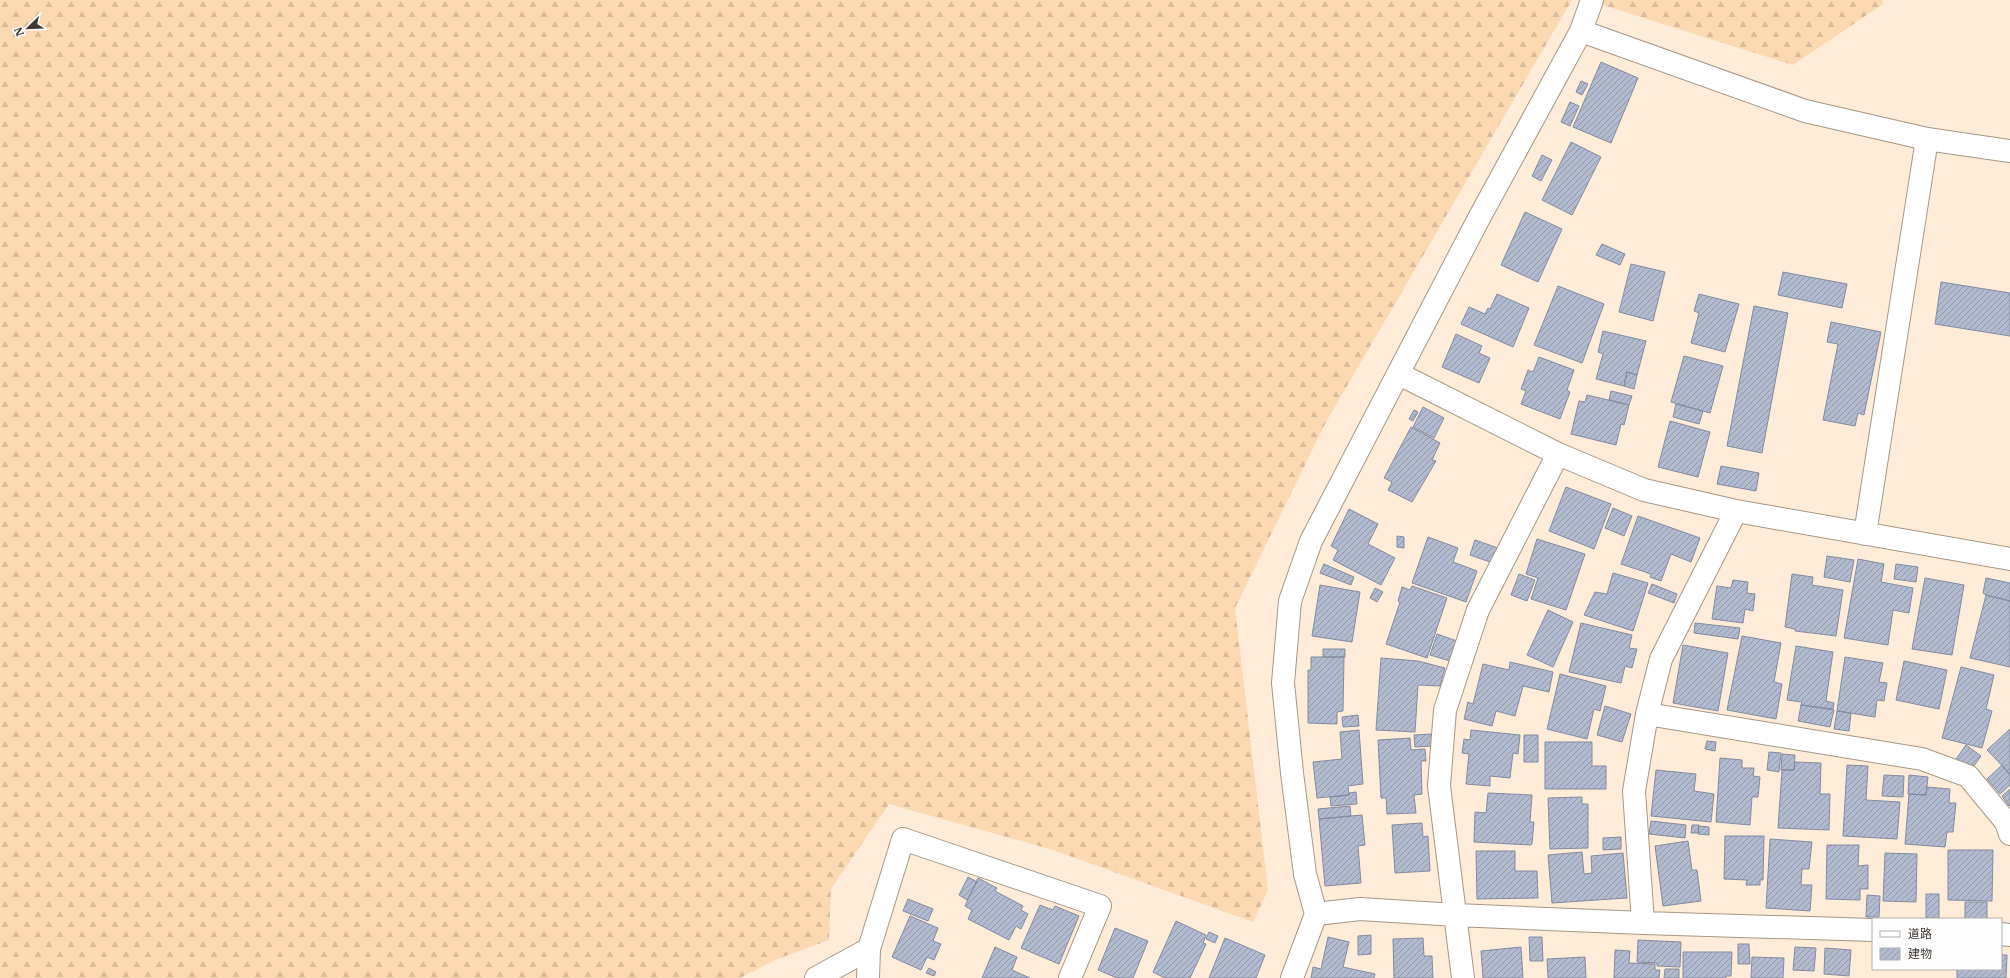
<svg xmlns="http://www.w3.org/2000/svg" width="2010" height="978" font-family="'IBM Plex Serif','Noto Sans JP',serif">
	<defs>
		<pattern id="forest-firs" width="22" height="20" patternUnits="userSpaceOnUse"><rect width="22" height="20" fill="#fcd9b1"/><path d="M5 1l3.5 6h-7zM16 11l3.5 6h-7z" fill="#d9bb99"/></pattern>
		<pattern id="building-hatch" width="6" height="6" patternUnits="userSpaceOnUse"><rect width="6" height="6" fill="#b2bad0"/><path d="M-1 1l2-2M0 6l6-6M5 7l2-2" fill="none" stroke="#9298a9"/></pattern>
	</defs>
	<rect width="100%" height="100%" fill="#feecd8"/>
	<!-- forest -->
	<path fill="url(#forest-firs)" d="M0,0H1572L1326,422L1235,608L1268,890L1253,922L1053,850L889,804L831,889L829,940L775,960L740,978H0Z
		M1587,0H1883V4L1793,65Z"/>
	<!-- building -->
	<path fill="url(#building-hatch)" stroke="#838ba0" d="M1601,62L1638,78L1611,143L1573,127Z
		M1581,81L1588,84L1582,95L1576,92Z
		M1570,102L1579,106L1570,126L1561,122Z
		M1571,142L1601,157L1572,215L1542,200Z
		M1542,155L1552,160L1541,181L1532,176Z
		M1525,212L1562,229L1538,282L1501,265Z
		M1602,244L1625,254L1620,265L1596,255Z
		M1631,264L1665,272L1653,321L1619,312Z
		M1783,272L1847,284L1842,308L1778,295Z
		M1941,282L2010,293V336L1935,324Z
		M1558,286L1604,304L1582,363L1534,345Z
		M1497,294L1529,308L1513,347L1461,324L1469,307L1485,314L1488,308L1490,309Z
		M1699,294L1739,304L1725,352L1691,343L1699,313L1694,311Z
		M1754,306L1788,313L1762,453L1727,446Z
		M1831,322L1881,332L1864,415L1858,413L1855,426L1823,420L1838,344L1827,342Z
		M1603,331L1646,341L1637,375L1627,372L1624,386L1596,379L1603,354L1598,352Z
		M1456,334L1482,346L1479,353L1490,358L1479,383L1442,367Z
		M1684,356L1723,366L1710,413L1671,402Z
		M1539,357L1574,370L1567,390L1570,392L1560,419L1521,404L1526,391L1521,389L1528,370L1533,372Z
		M1627,372L1637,375L1634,389L1624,386Z
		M1611,391L1632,396L1629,405L1609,400Z
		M1587,395L1629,405L1624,425L1621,424L1616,445L1571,434L1579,401L1585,402Z
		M1676,404L1703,411L1699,424L1673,417Z
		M1423,407L1444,418L1434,438L1413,427Z
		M1414,410L1418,412L1413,421L1409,419Z
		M1670,421L1710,432L1698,477L1658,467Z
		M1411,427L1440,443L1432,460L1436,461L1412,502L1388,490L1392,482L1384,478Z
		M1721,466L1759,473L1756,491L1717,484Z
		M1566,487L1611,504L1594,549L1549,531Z
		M1613,508L1632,516L1624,536L1605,528Z
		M1349,509L1378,524L1368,544L1395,558L1381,585L1333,560L1338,550L1331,546Z
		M1638,516L1700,538L1691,562L1671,554L1661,581L1650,577L1651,574L1621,564Z
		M1397,536L1404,537V548L1397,547Z
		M1428,537L1458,548L1453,562L1477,571L1466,602L1412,583Z
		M1537,539L1585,554L1566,610L1531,599L1538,578L1526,574Z
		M1475,540L1498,548L1493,563L1470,555Z
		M1827,556L1854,560L1850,582L1824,577Z
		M1858,559L1884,564L1881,582L1913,588L1909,613L1893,610L1888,645L1844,638Z
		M1324,564L1354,577L1351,585L1320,573Z
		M1896,564L1918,567L1916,582L1894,579Z
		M1613,573L1648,583L1633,631L1584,615L1595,592L1607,594Z
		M1519,574L1535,580L1527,601L1511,595Z
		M1792,574L1813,577L1812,585L1843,590L1836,636L1795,631V629L1785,627Z
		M1925,578L1964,585L1952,655L1912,649Z
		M1986,578L2010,583V601L1986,595L1983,593Z
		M1733,580L1748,582L1747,593L1755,594L1753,611L1745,609L1743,623L1712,619L1717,586L1731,588Z
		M1652,584L1677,594L1674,603L1648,593Z
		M1320,585L1360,592L1352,642L1312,636Z
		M1412,586L1447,598L1427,658L1386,644L1400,602L1398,601L1402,587L1410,590Z
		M1375,588L1383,592L1377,602L1370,598Z
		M1986,595L2010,601V667L1970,658Z
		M1548,610L1573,622L1553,667L1527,655Z
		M1581,623L1632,635L1629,648L1637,649L1632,668L1625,666L1621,683L1569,672Z
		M1695,623L1740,628L1738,639L1694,633Z
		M1437,634L1457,641L1450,661L1430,655Z
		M1742,636L1781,643L1774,682L1782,684L1776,719L1727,710Z
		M1683,645L1728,653L1718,711L1673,703Z
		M1796,646L1833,652L1826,701L1834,703L1833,709L1801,705L1802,702L1787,700Z
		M1323,649H1345V657H1323Z
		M1311,657H1344L1343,711L1337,712V724L1308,723V670H1311Z
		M1845,657L1883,663L1879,682L1887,683L1884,701L1877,700L1875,717L1837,711Z
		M1381,658L1418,661L1445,668L1440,686L1418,685L1415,732L1376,730Z
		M1904,661L1947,670L1939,709L1896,700Z
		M1510,662L1553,672L1549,692L1523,686L1515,716L1496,711L1492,726L1464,719L1468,702L1473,704L1483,664L1509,670Z
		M1961,667L1994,675L1986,709L1992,711L1982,748L1942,738Z
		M1560,674L1606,686L1600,711L1594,709L1587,739L1547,729Z
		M1801,705L1834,710L1830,727L1798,721Z
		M1605,706L1631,714L1622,742L1597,735Z
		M1837,711L1851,713L1849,731L1834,729Z
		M1358,715L1359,726L1343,727L1342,717Z
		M2010,729V774L1987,750Z
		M1359,730L1363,784L1348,786L1349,795L1317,798L1313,762L1342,759L1340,732Z
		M1471,730L1520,735L1518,754L1513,753L1510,778L1490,776V786L1466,784L1469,754L1462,753L1464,739L1470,740Z
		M1432,734L1433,746L1415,747L1414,735Z
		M1524,735H1538V762H1524Z
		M1410,738L1411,750L1425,749L1426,761H1421L1422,794L1414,795L1416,813L1387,814L1386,798H1381L1378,740Z
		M1707,741L1716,742L1715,751L1705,749Z
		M1545,742H1592V766H1606V789H1545Z
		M1966,745L1981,756L1971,770L1956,759Z
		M1769,752L1781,753L1779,772L1767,770Z
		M1782,754L1795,755L1794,770H1781Z
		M1720,758L1742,760V768H1754L1753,776L1760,777L1758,797H1752L1750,825L1716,822Z
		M1795,762L1821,763L1820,794H1830L1829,830L1778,828L1782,770H1794Z
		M1847,765L1868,766L1866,800L1900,802L1897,839L1843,836Z
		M2002,765L2010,775V785L2000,794L1987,779Z
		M1656,770L1696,774L1694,791L1714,794L1711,822L1651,816Z
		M1884,775L1904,776L1903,797L1882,796Z
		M1909,775L1928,777L1926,795L1908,794Z
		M1927,787L1950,789L1949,803H1956L1953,832H1947L1945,847L1905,844L1909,794L1926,795Z
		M2010,789V805L2009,806L2002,796Z
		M1356,792L1357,804L1331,806L1330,797L1349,795V793Z
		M1488,793L1532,795L1530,822H1534L1532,844L1530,845L1474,842L1475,812L1486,813Z
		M1582,797V804H1588V848L1550,849L1548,798Z
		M1350,806L1351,816L1319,819L1318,809Z
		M1362,815L1365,845L1358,846L1361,883L1325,886L1319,819Z
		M1651,821L1686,825L1685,838L1649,834Z
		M1422,823L1423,837L1428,836L1430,871L1395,873L1392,825Z
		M1692,825H1699L1698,833H1691Z
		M1699,826L1709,827V835L1698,834Z
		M1725,836H1764L1763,880H1760V885H1746L1747,880L1724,879Z
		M1621,837V849L1603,850V838Z
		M1770,839L1812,842L1809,869H1802L1801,885H1812L1810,911L1766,908Z
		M1688,841L1692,870H1697L1701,901L1663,906L1655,846Z
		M1827,845H1859L1858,866L1868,865V889H1860V900L1826,899Z
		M1948,850H1993L1992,901L1948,900Z
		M1476,851H1515V871H1537L1538,898L1477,899Z
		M1582,852L1584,874L1592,873L1591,856L1623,853L1627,898L1552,903L1548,855Z
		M1885,853L1917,854L1916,902L1883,901Z
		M968,877L977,882L967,900L959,895Z
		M978,878L997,888L995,891L1023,906L1021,910L1028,914L1021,929L1016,926L1009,940L968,919L972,910L965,906Z
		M1926,894H1939V918H1926Z
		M1867,895L1880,896L1879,917H1866Z
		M908,899L933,909L928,921L903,911Z
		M1965,902H1987V919H1965Z
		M1040,905L1053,910L1055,906L1079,916L1059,964L1021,948Z
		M910,916L938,928L933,941L941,944L934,960L927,957L921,970L892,957Z
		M1176,921L1206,935L1203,943L1206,944L1190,978H1165L1153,972Z
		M1115,928L1148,941L1133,978H1117L1098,970Z
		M1209,932L1218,936L1215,943L1206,939Z
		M1371,935V954L1358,955V936Z
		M1328,937L1349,942L1343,967L1375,974L1374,978H1311L1313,967L1321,969Z
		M1529,937H1542L1543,961H1530Z
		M1225,938L1265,955L1256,978H1209Z
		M1423,938L1424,956H1432L1433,978H1394L1393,939Z
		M1638,940L1681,942L1680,967L1657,966V963L1637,962Z
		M1738,944H1749L1750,964H1738Z
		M995,947L1017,957L1012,970L1030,978H982Z
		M1521,947L1523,978H1483L1481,951Z
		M1795,947L1816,948L1814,971L1793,970Z
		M1825,948L1851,950L1849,976L1824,974Z
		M1615,950L1630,951L1629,963L1655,964V970H1660L1659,978H1614Z
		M1683,952H1732L1731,976H1726V978H1683Z
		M2001,955H2007L2006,978H1957V969H2001Z
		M1585,957L1586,978H1548L1547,959Z
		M1752,957L1784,958L1783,978H1751Z
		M929,968L936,972L934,976L926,973Z
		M1665,969H1679V978H1664Z"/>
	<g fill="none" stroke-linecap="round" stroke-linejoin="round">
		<!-- minor casing -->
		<g stroke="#a79784" stroke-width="24">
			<path id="minor" d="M1581,31L1805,111L1927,139L2010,151
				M1399,374L1558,454L1644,490L1736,511L2010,559
				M1865,534L1927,139
				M1647,714L1922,759L1968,776L2006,822L2010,834
				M1316,914L1360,909L1456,915L1643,923L1873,930
				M1643,923L1634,791L1647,714L1661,659L1736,511
				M2001,934L2010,935
				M816,978L869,949
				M868,978L869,949L903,839L1100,906L1070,978
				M1292,978L1316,914L1305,874L1292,773L1283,683L1290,601L1311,541L1478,220L1581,31L1592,0
				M1463,978L1439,786L1445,710L1478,610L1558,454"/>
		</g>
		<!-- minor -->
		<use href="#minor" stroke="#fff" stroke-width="22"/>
	</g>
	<!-- legend -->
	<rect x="1872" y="918" width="130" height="52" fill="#fdfdfd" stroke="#b1afac"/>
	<rect x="1880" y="931" width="20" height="6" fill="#ffffff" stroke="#b1afac"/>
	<text x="1908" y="938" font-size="12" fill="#403932">道路</text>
	<rect x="1880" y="948" width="20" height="12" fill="url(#building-hatch)" stroke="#b1afac"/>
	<text x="1908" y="958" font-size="12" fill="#403932">建物</text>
	<!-- north arrow -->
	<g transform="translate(28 28) rotate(247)" stroke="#fdfdfd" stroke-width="3" paint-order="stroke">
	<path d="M0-3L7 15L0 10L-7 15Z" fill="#403932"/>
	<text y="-6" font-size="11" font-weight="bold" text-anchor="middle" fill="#403932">N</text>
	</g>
</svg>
